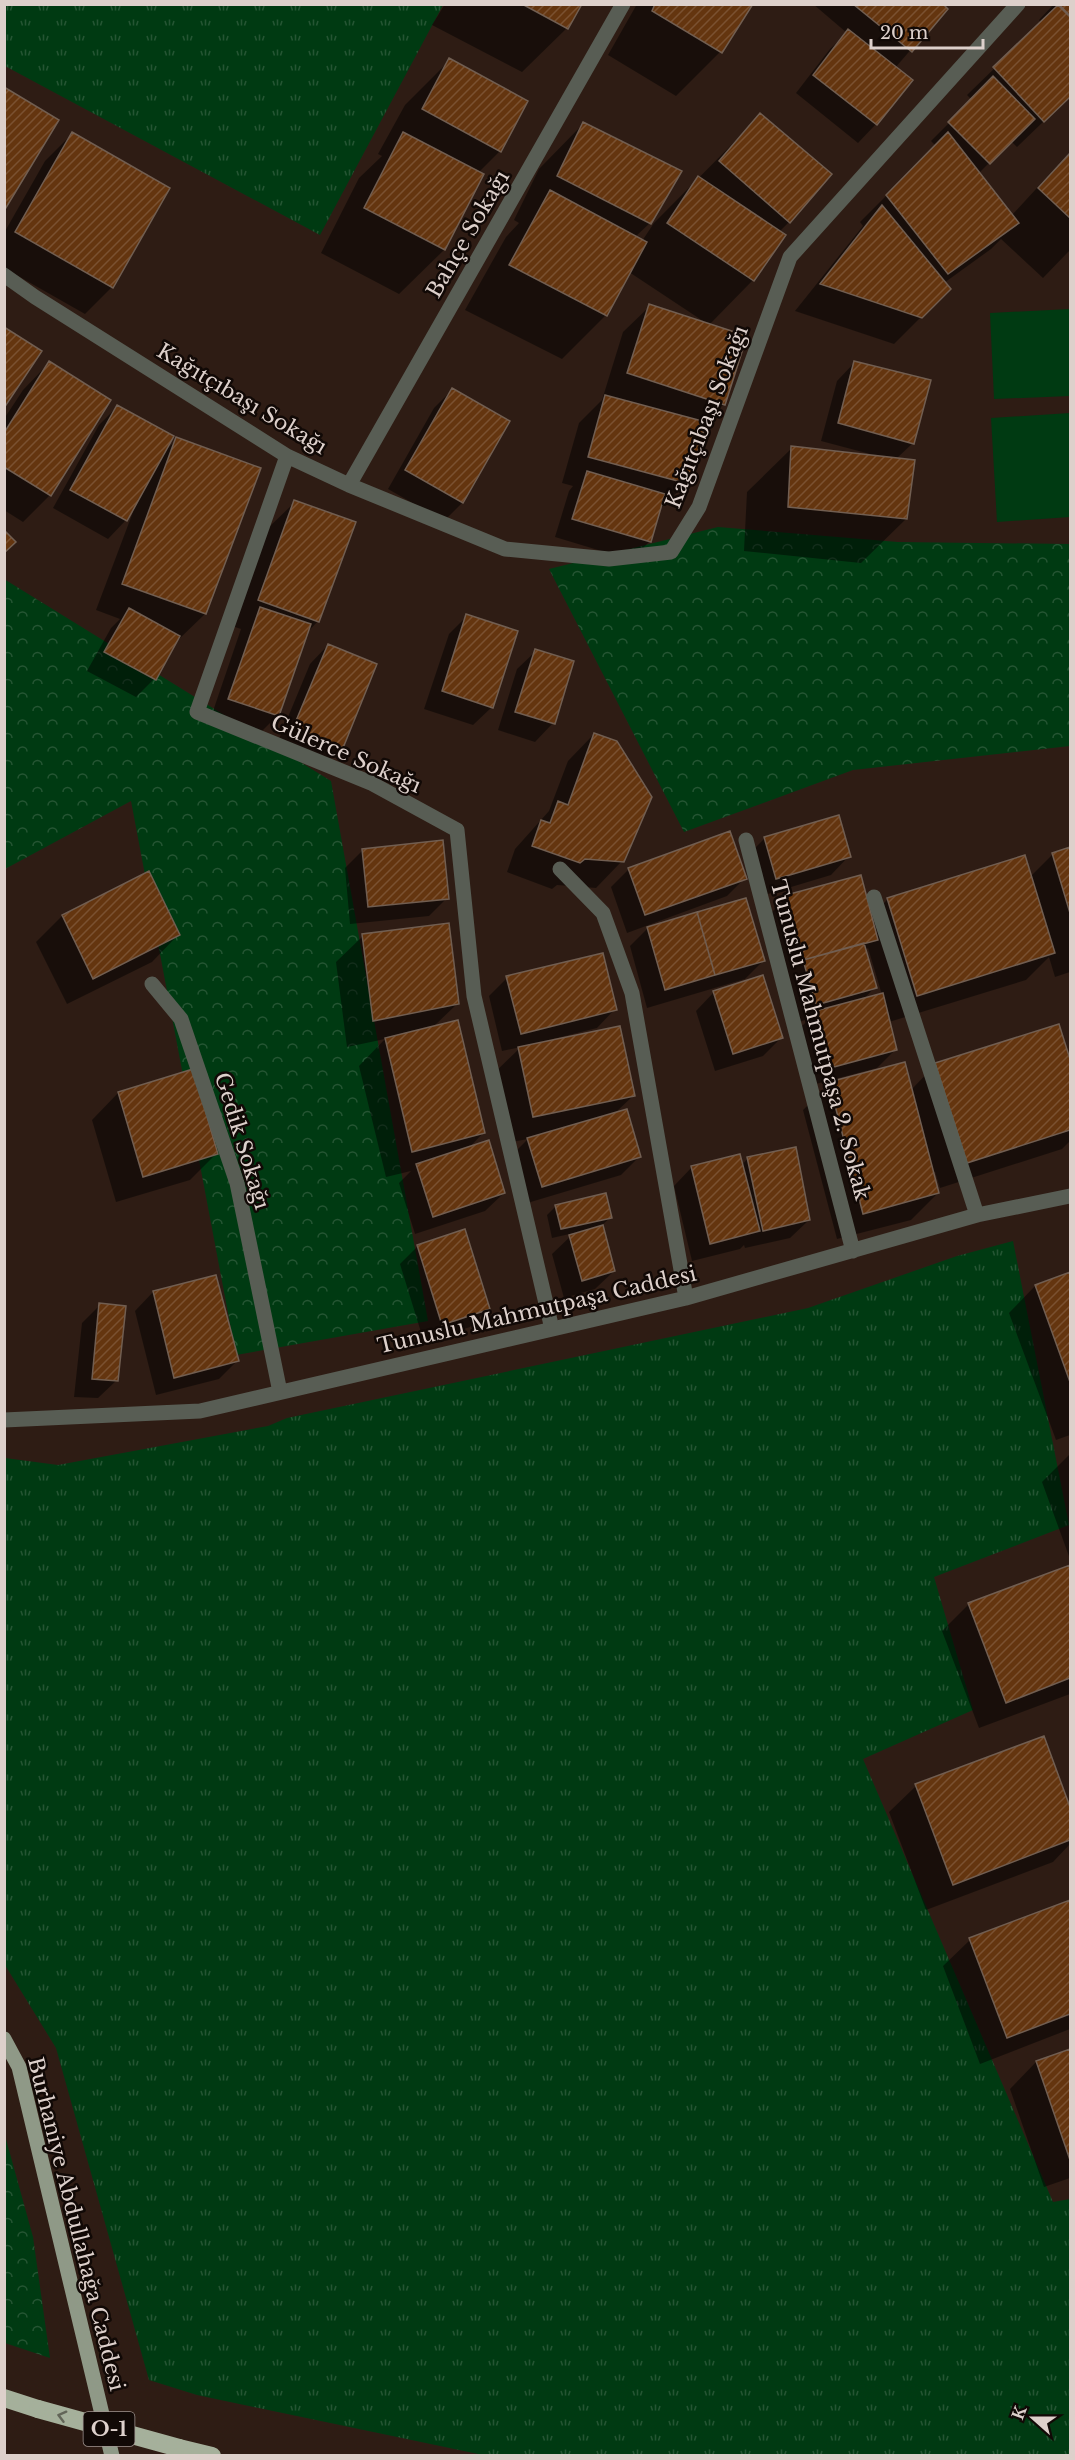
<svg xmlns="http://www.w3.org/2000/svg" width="1075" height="2460" font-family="'Libre Baskerville',serif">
	<defs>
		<pattern id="grass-tufts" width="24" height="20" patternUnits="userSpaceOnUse" patternTransform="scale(1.5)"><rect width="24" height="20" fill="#003a12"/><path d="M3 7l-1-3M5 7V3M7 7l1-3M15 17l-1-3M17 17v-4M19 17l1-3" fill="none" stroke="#255533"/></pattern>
		<pattern id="forest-crowns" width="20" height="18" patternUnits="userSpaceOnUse" patternTransform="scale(1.5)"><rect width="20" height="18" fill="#003a12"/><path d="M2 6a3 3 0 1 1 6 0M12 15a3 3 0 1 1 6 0" fill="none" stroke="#255533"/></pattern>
		<pattern id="building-hatch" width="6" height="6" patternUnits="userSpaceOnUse" patternTransform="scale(1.5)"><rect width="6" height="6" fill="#64350f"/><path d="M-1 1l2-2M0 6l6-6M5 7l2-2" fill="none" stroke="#7a5131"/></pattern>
	</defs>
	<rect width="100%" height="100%" fill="#2e1c14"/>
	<!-- grass -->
	<path fill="url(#grass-tufts)" d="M4,5L5,4L443,5L320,235L5,66Z
		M1013,1241L1069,1525L934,1577L973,1710L863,1759L1053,2202L1070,2199V2455H483L197,2395L149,2380L56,2048L5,1965V1458L58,1465L268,1426L287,1418L808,1308L957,1256Z"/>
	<!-- forest -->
	<path fill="url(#forest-crowns)" d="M718,527L898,542L1070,544V746L853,770L684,832L549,569Z
		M4,579L331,781L428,1321L236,1355L131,801L5,869Z
		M4,2132L33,2237L50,2358L5,2343Z"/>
	<!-- garden -->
	<path fill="#003a12" d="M1070,309V396L994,399L990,313Z
		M1070,413V517L997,522L991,418Z"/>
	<!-- shadow -->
	<path fill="#0007" fill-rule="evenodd" d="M445,4H580L567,28L522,72L432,25Z
		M637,4H751L720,52L676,96L608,55Z
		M813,4H940L946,9L895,68L876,124L858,143L796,93L830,49L847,33Z
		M1054,4H1070V96L1017,147L1011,141L979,173L1012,215L1070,152V250L1043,278L1001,239L991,249L944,283L949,289L894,344L795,311L863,226L860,222L936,146L931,141L972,100L967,95L1041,23L1039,20Z
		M450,60L500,151L478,173L482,175L444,250L399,294L321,253L359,178L382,156L378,154L405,105Z
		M761,115L789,222L779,232L783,235L753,280L709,325L724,404L703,424L687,483L659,510L649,542L631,560L555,537L569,491L573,486L562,483L579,423L602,400L623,332L650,306L706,323L629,272L606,315L562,359L465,310L506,237L519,223L514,220L539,169L583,124L650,223L635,237L642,241L654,223Z
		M72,134L112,287L85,314L4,268V233L45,161Z
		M855,362L913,443L896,459L906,519L861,563L744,551L747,492L792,448L869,456L870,454L821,441L837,381Z
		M49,363L50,495L23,522L4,510V419L23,390Z
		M452,390L508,422L462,503L444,521L388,489L434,408Z
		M117,407L166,450L177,439L205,614L178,640L176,639L154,679L136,697L87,671L111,628L120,619L96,610L133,512L131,511L126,520L108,539L53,508L99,425Z
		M295,502L318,621L306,634L278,715L260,733L211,717L241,629L232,626L268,528Z
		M467,616L492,707L473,725L424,709L449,634Z
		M328,645L342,747L323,765L276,746L310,664Z
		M536,651L553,723L535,742L498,730L517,669Z
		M594,734L622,861L596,888L557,885L552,889L507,872L515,849L549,811L568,761Z
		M838,817L849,856L831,875L758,897L746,857L764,839Z
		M1070,849V972L1055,977L1049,957L1026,980L889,1022L896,1049L877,1068L812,1085L798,1030L809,1019L798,1022L769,915L787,897L870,917L888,899L1030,877L1053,854ZM868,948L882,995L863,1000L875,987L865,951Z
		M363,850L447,898L429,916L350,924L345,868Z
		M629,869L745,878L727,896L627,933L611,887Z
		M62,916L178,935L152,962L67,1004L36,942Z
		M648,928L763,961L745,979L647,1008L630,946Z
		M363,936L457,1004L433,1027L483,1133L468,1149L504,1193L485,1211L415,1234L399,1183L411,1171L386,1177L359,1066L385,1039L347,1047L336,962Z
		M507,978L615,1009L597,1028L553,1039L554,1041L633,1096L615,1113L639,1157L621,1175L524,1204L510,1157L528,1139L506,1143L492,1075L521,1047L502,1051L489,996Z
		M714,992L781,1038L763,1056L715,1071L696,1011Z
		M1058,1026L1070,1064V1141L1062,1149L940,1188L935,1172H932L938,1193L911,1220L837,1239L803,1110L830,1084L911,1090L936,1064Z
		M118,1093L216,1154L190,1180L116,1202L92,1120Z
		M748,1158L809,1220L790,1238L745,1248L744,1245L740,1249L692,1261L674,1186L692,1167L742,1165Z
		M556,1206L611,1217L601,1226L614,1271L595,1289L564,1298L552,1254L574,1233L552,1238L547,1215Z
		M418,1246L488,1309L470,1327L424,1342L400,1264Z
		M1070,1273V1435L1056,1440L1009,1313L1035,1286Z
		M153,1292L237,1361L219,1379L156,1395L135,1311Z
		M100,1305L117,1380L98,1398L74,1397L82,1323Z
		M1070,1454V1559L1042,1482Z
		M1070,1566V1694L979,1728L942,1631L969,1604Z
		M1043,1738L1070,1811V1844L1053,1862L926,1910L889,1812L916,1786Z
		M1070,1901V2029L980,2064L943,1966L970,1940Z
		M1070,2050V2178L1044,2187L1010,2089L1036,2062Z"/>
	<!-- building -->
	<path fill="url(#building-hatch)" stroke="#715e51" stroke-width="1.5" d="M522,4H582L568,29Z
		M655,4H753L722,53L652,11Z
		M853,4H943L948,9L912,52Z
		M1059,4H1070V16Z
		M1058,5L1070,17V97L1044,122L993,67Z
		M848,29L913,80L877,125L813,75Z
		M449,58L528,101L501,152L422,109Z
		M993,76L1035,119L990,164L948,122Z
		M4,87L59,120L4,211Z
		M760,113L832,174L790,223L719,161Z
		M583,122L682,171L651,224L557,176Z
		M72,132L170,188L113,288L15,232Z
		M403,132L484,174L445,250L364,208Z
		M948,132L1019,223L948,274L886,195Z
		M1070,153V218L1038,188Z
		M698,176L786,235L754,281L667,223Z
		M550,190L647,242L607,316L509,265Z
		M882,205L951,289L922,318L820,284Z
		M649,304L747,336L725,405L627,373Z
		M4,327L42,351L4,408Z
		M49,361L111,400L51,496L4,467V433Z
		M854,361L931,380L914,444L838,423Z
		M452,388L510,421L463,503L405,470Z
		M605,395L706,422L689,484L588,457Z
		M117,405L174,436L127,521L70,490Z
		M176,437L261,468L206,614L122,584Z
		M791,446L915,460L907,519L788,507Z
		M587,471L665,494L651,542L572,519Z
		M294,500L356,522L319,622L258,600Z
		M4,530L16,542L4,553Z
		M260,607L311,624L279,716L228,699Z
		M129,608L180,636L156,680L104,652Z
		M466,614L518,631L493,708L442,691Z
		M328,644L377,664L343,748L293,728Z
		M535,649L574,661L555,724L515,712Z
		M594,733L617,741L652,797L624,862L585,859L580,863L532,846L541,820L550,823L558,801L568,805Z
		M839,815L851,857L776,879L764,837Z
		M730,831L747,879L645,915L628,868Z
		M443,840L449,899L368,907L362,849Z
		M1070,847V913L1052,853Z
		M1025,855L1055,953L917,996L887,898Z
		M149,871L180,935L93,979L62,915Z
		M861,875L878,940L803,960L786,895Z
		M746,898L765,961L715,975L697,912Z
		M697,912L715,975L665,990L647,927Z
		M449,923L459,1004L373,1021L362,934Z
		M864,943L877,988L816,1005L803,960Z
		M603,953L617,1010L521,1034L506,976Z
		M763,975L783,1038L733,1054L713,991Z
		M883,993L897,1050L830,1068L815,1011Z
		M458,1020L485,1133L412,1152L385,1038Z
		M1059,1024L1070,1059V1130L967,1163L935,1063Z
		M620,1026L635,1096L533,1117L518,1047Z
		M905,1062L939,1193L863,1214L829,1082Z
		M193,1069L218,1154L143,1177L118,1092Z
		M627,1109L641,1157L542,1187L527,1138Z
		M489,1140L505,1193L433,1217L416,1164Z
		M796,1147L810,1220L763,1231L747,1157Z
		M740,1154L760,1231L710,1244L691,1166Z
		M606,1193L612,1218L561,1229L555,1205Z
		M603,1225L615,1271L582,1281L569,1235Z
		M465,1229L490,1309L442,1325L417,1245Z
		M1070,1272V1382L1035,1285Z
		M216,1275L239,1361L174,1378L153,1291Z
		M99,1303L126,1306L118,1381L92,1379Z
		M1070,1565V1678L1006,1703L968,1603Z
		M1044,1736L1070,1807V1840L953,1885L915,1784Z
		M1070,1900V2014L1007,2038L969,1938Z
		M1070,2049V2160L1036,2061Z"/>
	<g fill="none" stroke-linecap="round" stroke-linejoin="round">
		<!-- minor -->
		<path stroke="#585d54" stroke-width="15" d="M4,275L35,297L287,456L349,485L505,549L609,559L671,552L699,507L790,257L1018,4
			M287,456L197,712L371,783L457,830L474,996L552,1329
			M349,485L623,4
			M746,840L853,1251
			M560,869L603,913L632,993L686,1298
			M874,897L977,1215
			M152,984L181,1019L237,1183L280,1392
			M4,1420L200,1411L686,1298L977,1215L1070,1196"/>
		<!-- major -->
		<path stroke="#8f9987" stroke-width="15" d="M4,2039L19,2067L112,2456"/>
		<!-- highway -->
		<path stroke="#a5b09b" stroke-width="18" d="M4,2398L38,2409
			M179,2448L212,2456"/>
		<!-- highway-bridge -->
		<path stroke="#a5b09b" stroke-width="18" d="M38,2409L179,2448"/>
	</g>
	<!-- one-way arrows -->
	<defs><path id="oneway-chevron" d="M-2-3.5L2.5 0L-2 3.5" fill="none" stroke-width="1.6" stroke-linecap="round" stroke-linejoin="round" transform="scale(1.5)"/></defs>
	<use stroke="#626558" href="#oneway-chevron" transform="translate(62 2416) rotate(-165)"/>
	<g text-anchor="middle" stroke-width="5" stroke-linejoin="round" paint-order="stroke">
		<!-- shield labels -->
		<rect fill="#110906" stroke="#a09490" stroke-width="1.5" x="83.5" y="2412" width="51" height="34" rx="4.5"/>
		<g font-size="20" font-weight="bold" fill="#ddd0cb">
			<text x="109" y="2436">O-1</text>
		</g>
		<!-- street labels -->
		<g font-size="21" fill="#ddd0cb" stroke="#110906">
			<text transform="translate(468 234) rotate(-60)" y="7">Bahçe Sokağı</text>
			<text transform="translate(242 399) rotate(31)" y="7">Kağıtçıbaşı Sokağı</text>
			<text transform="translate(707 417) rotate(-69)" y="7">Kağıtçıbaşı Sokağı</text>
			<text transform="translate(346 754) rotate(24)" y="7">Gülerce Sokağı</text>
			<text transform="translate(820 1040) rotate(75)" y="7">Tunuslu Mahmutpaşa 2. Sokak</text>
			<text transform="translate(242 1141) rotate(73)" y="7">Gedik Sokağı</text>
			<text transform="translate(537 1310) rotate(-13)" y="7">Tunuslu Mahmutpaşa Caddesi</text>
			<text transform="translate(76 2224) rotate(76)" y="7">Burhaniye Abdullahağa Caddesi</text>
		</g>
	</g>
	<!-- border -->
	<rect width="1075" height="2460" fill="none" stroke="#ddd0cb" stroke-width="12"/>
	<!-- north arrow -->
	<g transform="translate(1033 2418) rotate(291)" stroke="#110906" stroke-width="4.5" paint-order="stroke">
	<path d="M0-4.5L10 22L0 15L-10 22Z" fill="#ddd0cb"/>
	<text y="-9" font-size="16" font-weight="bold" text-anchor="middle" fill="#ddd0cb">K</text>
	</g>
	<!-- scale -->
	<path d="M871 39v9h112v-9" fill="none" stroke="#ddd0cb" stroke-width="3"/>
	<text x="880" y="39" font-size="18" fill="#ddd0cb" stroke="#110906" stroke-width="4.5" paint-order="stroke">20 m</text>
</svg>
